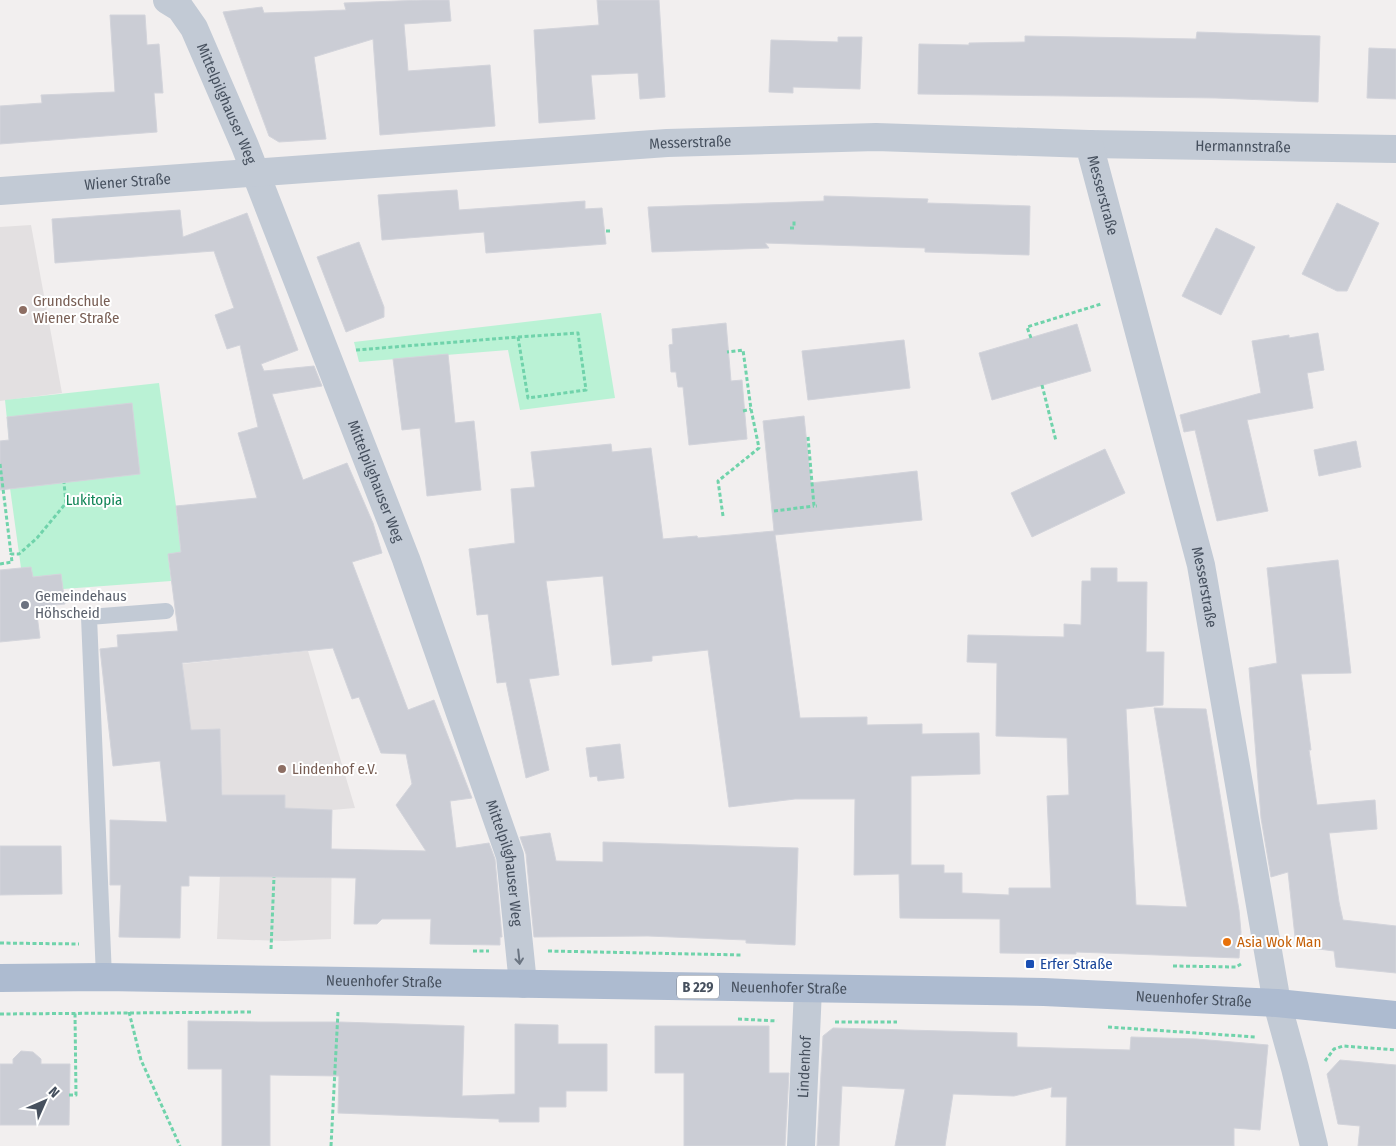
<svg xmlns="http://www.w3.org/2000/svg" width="1396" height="1146" font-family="'Fira Sans Condensed',sans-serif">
	<rect width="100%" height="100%" fill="#f2efef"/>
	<!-- education -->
	<path fill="#e3e0e1" d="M31,225L62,393L0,401V227Z
		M308,651L355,808L332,810L331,939L284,941L217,939L223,808L220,729L191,730L182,664Z"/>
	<!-- green -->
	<path fill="#baf2d5" d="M601,313L615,398L520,410L508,350L359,362L354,342Z
		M159,383L176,506L181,552L168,555L171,581L63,589L61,574L33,577L31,568H21L10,488H14L5,400Z"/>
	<!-- building -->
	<path fill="#cbcdd5" stroke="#d3d4db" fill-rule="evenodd" d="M423,0H449L451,21L404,24L408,71L490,65L495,126L380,135L373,39L314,57L326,139L279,142L269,136L223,12L262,7L264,13L346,10L344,3Z
		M597,0H659L665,97L640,99L638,73L591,75L595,119L539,123L534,30L599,25Z
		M110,15H145L147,45L159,44L163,93H154L157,132L0,144V106L42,103L41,95L115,92Z
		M1197,32L1320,36L1318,102L1216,98L918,94L919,44L969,45V43L1025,42V36L1196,39Z
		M838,37H862L860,89L793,87V93L769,92L771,40L838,42Z
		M1369,48L1396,49V99L1367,98Z
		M457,190L459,210L585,201V209L602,208L606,244L486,253L484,232L382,240L378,195Z
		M824,196L928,199L927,203L1030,206L1029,255L925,252V248L765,243L769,248L652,252L648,207L824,201Z
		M1337,203L1379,223L1347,291H1337L1302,274Z
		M180,210L183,237L247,213L298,350L261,364L264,371L314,366L322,386L272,394L303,480L347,463L373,523L382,553L352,562L408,710L434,700L472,798L450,801L456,848L489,843L495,859L502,937H500V945L430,944L431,919H382L377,924H354L356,878L189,876V886H181L180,938L119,937L121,885H110V820L167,822L160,761L113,766L100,649L118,647L117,635L178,631L168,554L181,552L176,506L257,498L238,433L258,427L240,345L227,349L215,315L234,308L214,251L55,263L52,219ZM333,648L352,699L359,697L381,753L406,754L412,784L396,805L426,851L331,849L332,810L285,808V795H222L220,729L191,730L182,663Z
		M1216,228L1255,247L1221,315L1182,296Z
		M359,242L384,307V317L346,332L317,257Z
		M726,323L731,381L742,380L747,439L689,445L683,387H678L676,372H671L669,345L673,344L672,329Z
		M1077,324L1091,371L992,400L979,353Z
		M1318,333L1324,370L1307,373L1313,408L1247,420L1268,511L1217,521L1195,430L1184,432L1180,415L1261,393L1252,341L1289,335V338Z
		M904,340L910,388L808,400L802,351Z
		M448,354L455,423L474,421L481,490L427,496L420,428L402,430L393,359Z
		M132,403L140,474L0,490V441L9,440L7,417Z
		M804,416L811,483L917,471L922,520L775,535L800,718L867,717V725L922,724V734L979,733L980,774L911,776V865H944V873H962V893L1009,895V888H1051L1047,796L1069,795L1067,738L996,736L997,663L967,662L968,635L1064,637V624L1081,625L1082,581H1091V568H1117V582H1147L1146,652H1164L1163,705L1126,709L1136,905L1187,907L1154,708L1206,709L1239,910L1241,932L1239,958L1076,952V954L1000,953V919L900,918L899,874L854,875L855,799H795L729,807L708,650L652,656V661L612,665L603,576L546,581L559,675L529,679L549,770L526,778L506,682L497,683L488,614L477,615L469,549L515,543L511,489L535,487L531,452L611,444L612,452L651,448L663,539L697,536L698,538L774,531L763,421Z
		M1356,441L1361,467L1319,476L1314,450Z
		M1105,449L1125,493L1032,537L1011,493Z
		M1338,560L1351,673L1301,674L1311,750H1309L1317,805L1375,800L1377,829L1329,833L1339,902L1343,920L1396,926V973L1336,967L1334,951L1296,946L1288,872L1271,877L1261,818L1249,668L1277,663L1267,568Z
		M31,567L33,577L61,574L65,604L36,607L40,638L0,642V570Z
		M620,744L624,778L598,781L597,776L590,777L586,748Z
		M550,833L556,861L603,862V842L798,848L795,945L746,943V940L648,936L534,937L526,854L520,837Z
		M0,846H61L62,894L0,895Z
		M188,1021L261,1022H340L464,1026L462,1096L515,1094V1024L558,1025V1044H607V1091H566V1107H539V1122H499V1119L338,1113L339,1076L270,1075V1146H222V1069H188Z
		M655,1026H769V1073H789L785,1146H684V1073H655Z
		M833,1028L1017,1033V1047L1130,1050L1131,1037L1197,1039L1268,1045L1260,1130L1234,1128V1146H1066L1067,1097H1051L1052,1087L1014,1096L953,1094L945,1146H895L905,1089L842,1086L839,1146H817L823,1036Z
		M21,1051L33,1052L41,1059V1064H70L69,1125H0V1064H13V1059Z
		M1340,1060L1396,1065V1146H1358L1360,1126L1338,1124L1327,1074Z"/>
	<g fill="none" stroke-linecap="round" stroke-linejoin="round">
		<!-- path -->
		<path stroke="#70d3ab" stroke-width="3" stroke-dasharray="4 2.5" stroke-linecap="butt" d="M790,228H794V219
			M606,231H611
			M1031,338L1027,327L1101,304
			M356,350L518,337L528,398L586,390L578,333L518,337
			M1042,385L1056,441
			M743,411L751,409
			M808,437L814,506H817
			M0,464L11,554
			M774,511L814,506
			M723,516L718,481L759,448L751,409L743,350L727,352
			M0,564L12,562L11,554H19L37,538L66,503L64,483
			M0,943L79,944
			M271,949L274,877
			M473,951H489
			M548,951L742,955
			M1173,966L1236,967L1241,964
			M129,1012L141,1060L180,1146
			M0,1014L252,1012
			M738,1019L777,1021
			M835,1022H897
			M1108,1027L1256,1037
			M1325,1061L1334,1049L1343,1046L1396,1050
			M69,1095H76L75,1013
			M331,1146L338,1012"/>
		<!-- lane -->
		<path stroke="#c2cad5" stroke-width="16" d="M104,977L89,617L166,611"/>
		<!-- street -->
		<g stroke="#c2cad5" stroke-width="28">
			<path id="s1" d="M167,0L180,8L194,28L245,146L406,559L510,856L523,984"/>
			<path id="s2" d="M1089,144L1396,149"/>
			<path id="s3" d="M0,191L667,143L876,137L1089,144L1201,565L1277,1003L1295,1068L1314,1146"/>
			<path id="s4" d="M801,1146L808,989"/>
		</g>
		<!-- primary -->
		<path stroke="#adbbd0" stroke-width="28" id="s5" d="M0,978L104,977L1044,992L1277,1003L1396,1015"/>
	</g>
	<!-- one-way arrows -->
	<defs><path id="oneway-shaft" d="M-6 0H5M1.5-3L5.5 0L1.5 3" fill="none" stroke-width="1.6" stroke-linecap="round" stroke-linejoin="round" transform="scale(1.25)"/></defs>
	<use stroke="#6b7582" href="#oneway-shaft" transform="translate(519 957) rotate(84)"/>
	<!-- markers -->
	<g fill="#8d6e63" stroke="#fff" stroke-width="2">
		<circle cx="23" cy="310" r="5"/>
		<circle cx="282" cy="769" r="5"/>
	</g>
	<circle fill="#6b7280" stroke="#fff" stroke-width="2" cx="25" cy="605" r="5"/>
	<circle fill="#e8710a" stroke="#fff" stroke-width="2" cx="1227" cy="942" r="5"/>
	<rect fill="#1a4fb4" stroke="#fff" stroke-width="2" x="1025" y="959" width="10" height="10" rx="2.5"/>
	<g text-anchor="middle" stroke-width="4" stroke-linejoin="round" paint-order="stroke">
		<!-- shield labels -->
		<rect fill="#fff" stroke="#7e848e" stroke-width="1" x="677" y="975.5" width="42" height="23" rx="4"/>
		<g font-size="14" font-weight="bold" fill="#46505e">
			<text x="698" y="992">B 229</text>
		</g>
		<!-- street labels -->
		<g font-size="15" fill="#46505e" stroke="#fff">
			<text dy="5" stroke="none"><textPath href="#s1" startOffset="122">Mittelpilghauser Weg</textPath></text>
			<text dy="5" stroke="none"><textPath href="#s3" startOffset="692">Messerstraße</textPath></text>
			<text dy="5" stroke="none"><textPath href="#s2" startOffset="154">Hermannstraße</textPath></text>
			<text dy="5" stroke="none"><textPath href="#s3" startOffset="128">Wiener Straße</textPath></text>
			<text dy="5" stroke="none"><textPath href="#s3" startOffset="1144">Messerstraße</textPath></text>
			<text dy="5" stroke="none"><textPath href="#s1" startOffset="528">Mittelpilghauser Weg</textPath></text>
			<text dy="5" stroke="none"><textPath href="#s3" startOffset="1549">Messerstraße</textPath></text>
			<text dy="5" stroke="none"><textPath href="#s1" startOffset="932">Mittelpilghauser Weg</textPath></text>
			<text dy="5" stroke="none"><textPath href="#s5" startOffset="384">Neuenhofer Straße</textPath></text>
			<text dy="5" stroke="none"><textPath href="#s5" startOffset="789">Neuenhofer Straße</textPath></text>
			<text dy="5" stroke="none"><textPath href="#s5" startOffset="1194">Neuenhofer Straße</textPath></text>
			<text dy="5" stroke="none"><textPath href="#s4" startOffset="79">Lindenhof</textPath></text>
		</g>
		<!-- education labels -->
		<g font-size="15" fill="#785e54" stroke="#fff" text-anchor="start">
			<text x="33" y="306">Grundschule<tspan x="33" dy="17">Wiener Straße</tspan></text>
			<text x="292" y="774">Lindenhof e.V.</text>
		</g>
		<!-- park labels -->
		<g font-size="15" fill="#108556" stroke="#fff">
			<text x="94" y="505">Lukitopia</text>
		</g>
		<!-- worship labels -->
		<g font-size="15" fill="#5b616d" stroke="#fff" text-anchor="start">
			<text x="35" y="601">Gemeindehaus<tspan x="35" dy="17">Höhscheid</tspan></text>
		</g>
		<!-- food labels -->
		<g font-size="15" fill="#c56008" stroke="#fff" text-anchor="start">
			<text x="1237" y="947">Asia Wok Man</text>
		</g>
		<!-- transit labels -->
		<g font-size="15" fill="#164399" stroke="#fff" text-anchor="start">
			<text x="1040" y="969">Erfer Straße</text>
		</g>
	</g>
	<!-- north arrow -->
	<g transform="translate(45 1101) rotate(45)" stroke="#ffffff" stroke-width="4" paint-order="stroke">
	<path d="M0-4L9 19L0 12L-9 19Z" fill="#46505e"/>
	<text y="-8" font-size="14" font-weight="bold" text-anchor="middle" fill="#46505e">N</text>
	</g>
</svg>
